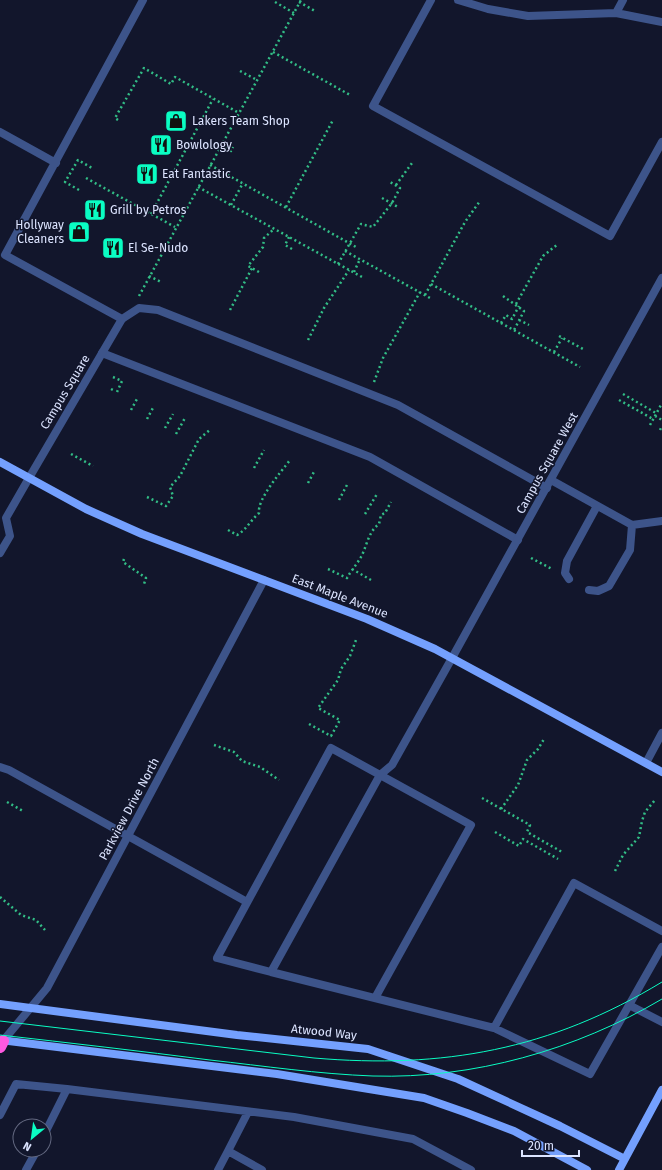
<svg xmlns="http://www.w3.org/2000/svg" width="662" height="1170" font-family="'Fira Sans',sans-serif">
	<rect width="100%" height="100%" fill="#12162c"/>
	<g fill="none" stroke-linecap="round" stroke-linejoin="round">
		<!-- path -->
		<path stroke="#32bd86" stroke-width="2.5" stroke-dasharray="2 3" stroke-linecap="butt" d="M275,2L294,13
			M299,2L315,11
			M273,52L350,95
			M240,71L257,80
			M118,120L115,118L144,68L171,84L175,77L239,113
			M221,145L231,151L233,147
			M210,165L356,247
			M86,178L175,227
			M396,185L412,163
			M198,187L362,277
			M79,190L65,182L78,160L92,168
			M382,198L398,207
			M231,205L243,183
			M286,207L333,120
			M151,214L213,99
			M289,237L285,245L292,249
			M345,251L430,298
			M338,264L361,224L373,227L392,203L400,188L390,182
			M259,272L248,266L263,247L264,238L274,229
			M354,272L360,259
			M149,276L161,282
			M431,284L580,367
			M425,295L465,222L480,201
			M139,296L301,0
			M503,296L524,311L514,330
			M516,304L543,256L558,244
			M230,310L252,268
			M519,320L529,325
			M501,323L506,315L512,319L519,306
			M559,336L585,350
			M308,340L324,308L349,270
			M554,352L562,338
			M113,377L122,381L117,392
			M374,382L383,358L420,292
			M111,389L113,390
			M623,394L656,413
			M619,400L653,419
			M131,410L137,399
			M655,416L662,420
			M147,419L154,406
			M650,425L661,405
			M165,428L173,414
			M660,430L662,426
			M176,434L185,418
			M71,454L93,466
			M254,468L264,450
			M308,483L315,470
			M147,497L166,506L173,496L170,487L180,476L199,439L211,429
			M339,500L348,483
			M365,514L377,494
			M228,530L237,535C246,530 251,520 259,513C257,499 281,472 290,460
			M531,558L552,569
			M124,559L123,562L146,578L144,584
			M328,569L347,578C351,571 357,564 361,557C367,546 368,532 379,524L381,515L385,513L391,502
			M352,569L371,580
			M309,724L331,736L340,720L318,708L338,680L341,669L350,656L356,640
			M214,745L234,752L242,761L260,767L279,780
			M482,798L530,825L527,832L562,852
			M7,802L23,811
			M501,809L518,785L527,760L538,749L544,739
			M495,832L519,846L523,839L558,859
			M615,871L623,855L639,837L642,821L645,812L655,800
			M0,897L21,915L36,920L45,930"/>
		<!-- lane -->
		<path stroke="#3d548a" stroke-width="8" d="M143,0L5,255L122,319L139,308L158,310L398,405L547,488
			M431,0L373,106L610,236L662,142
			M0,132L56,163
			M102,353L370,457L518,540
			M551,480L632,525L662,521
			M0,553L10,536L6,518L29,478
			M569,579L565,573L567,561L597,506
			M589,590L598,591L609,586L630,550L632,525
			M452,658L392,765L380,775L271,972L494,1028L590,1074L662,947
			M646,763L662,733
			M0,767L9,770L247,902
			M271,972L217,958L331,748L471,825L375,998
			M629,1005L662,1022
			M494,1028L574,883L662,931
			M0,1115L16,1084L67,1089
			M44,1135L67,1089L294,1117L413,1139L471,1170
			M228,1151L248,1112
			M26,1170L37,1150
			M218,1170L228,1151L262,1170"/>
		<!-- street -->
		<path stroke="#3d548a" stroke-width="8" d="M458,0L488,9L528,16L616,13L662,22
			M616,13L623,0
			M29,478L122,319
			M452,658L662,278
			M3,1041L47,988L264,580"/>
		<!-- secondary -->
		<path stroke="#74a0fe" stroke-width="8" d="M0,462L86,509L142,534L367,619L435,649L662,772
			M0,1004L237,1035L368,1049L458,1079L560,1126L625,1159
			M0,1040L277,1074L424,1098L467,1113L514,1131L587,1170
			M619,1170L662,1090"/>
		<!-- highway -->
		<path stroke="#fe59e0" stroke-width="12" d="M0,1047L3,1041"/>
		<!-- tram -->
		<path stroke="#0afdc3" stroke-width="1" d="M0,1021L314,1058C443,1069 550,1050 662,982
			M0,1035C70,1043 140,1051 210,1060C264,1066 318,1074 373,1076C473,1079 576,1050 662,999"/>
	</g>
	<!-- icons -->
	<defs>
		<g id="shop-square" transform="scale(1.15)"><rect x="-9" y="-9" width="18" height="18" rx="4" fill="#0afdc3" stroke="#12162c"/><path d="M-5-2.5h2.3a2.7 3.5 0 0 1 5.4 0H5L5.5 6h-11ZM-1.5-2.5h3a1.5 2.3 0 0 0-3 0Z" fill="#111"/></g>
		<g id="restaurant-square" transform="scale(1.15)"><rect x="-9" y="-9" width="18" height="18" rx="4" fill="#0afdc3" stroke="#12162c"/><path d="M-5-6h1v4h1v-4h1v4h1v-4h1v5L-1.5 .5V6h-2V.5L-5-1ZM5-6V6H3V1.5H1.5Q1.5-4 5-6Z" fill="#111"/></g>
	</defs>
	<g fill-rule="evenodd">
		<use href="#shop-square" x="176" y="121"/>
		<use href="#restaurant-square" x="161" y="145"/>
		<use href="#restaurant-square" x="147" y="174"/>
		<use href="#restaurant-square" x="95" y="210"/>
		<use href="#shop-square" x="79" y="232"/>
		<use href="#restaurant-square" x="113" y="248"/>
	</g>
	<g text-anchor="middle" stroke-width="3" stroke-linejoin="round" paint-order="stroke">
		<!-- poi labels -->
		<g font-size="12" fill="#dce4ff" stroke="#12162c" text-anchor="start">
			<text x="192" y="125">Lakers Team Shop</text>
			<text x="176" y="149">Bowlology</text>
			<text x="162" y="178">Eat Fantastic</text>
			<text x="110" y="214">Grill by Petros</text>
			<text x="64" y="229" text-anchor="end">Hollyway<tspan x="64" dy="14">Cleaners</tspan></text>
			<text x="128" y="252">El Se-Nudo</text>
		</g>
		<!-- street labels -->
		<g font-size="12" fill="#dce4ff" stroke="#12162c">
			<text transform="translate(65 392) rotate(-59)" y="4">Campus Square</text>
			<text transform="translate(547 463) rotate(-61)" y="4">Campus Square West</text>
			<text transform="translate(340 596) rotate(21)" y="4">East Maple Avenue</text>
			<text transform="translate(129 809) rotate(-62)" y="4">Parkview Drive North</text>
			<text transform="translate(324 1032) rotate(6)" y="4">Atwood Way</text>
		</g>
	</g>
	<!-- north arrow -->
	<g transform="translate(32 1138) rotate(209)"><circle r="19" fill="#12162c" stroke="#636880"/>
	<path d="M0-3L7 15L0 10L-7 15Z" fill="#0afdc3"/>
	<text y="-6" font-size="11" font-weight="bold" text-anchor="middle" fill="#dce4ff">N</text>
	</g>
	<!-- scale -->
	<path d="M522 1150v6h57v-6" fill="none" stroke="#dce4ff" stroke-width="2"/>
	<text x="528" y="1150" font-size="12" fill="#dce4ff" stroke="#12162c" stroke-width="3" paint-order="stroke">20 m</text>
</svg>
